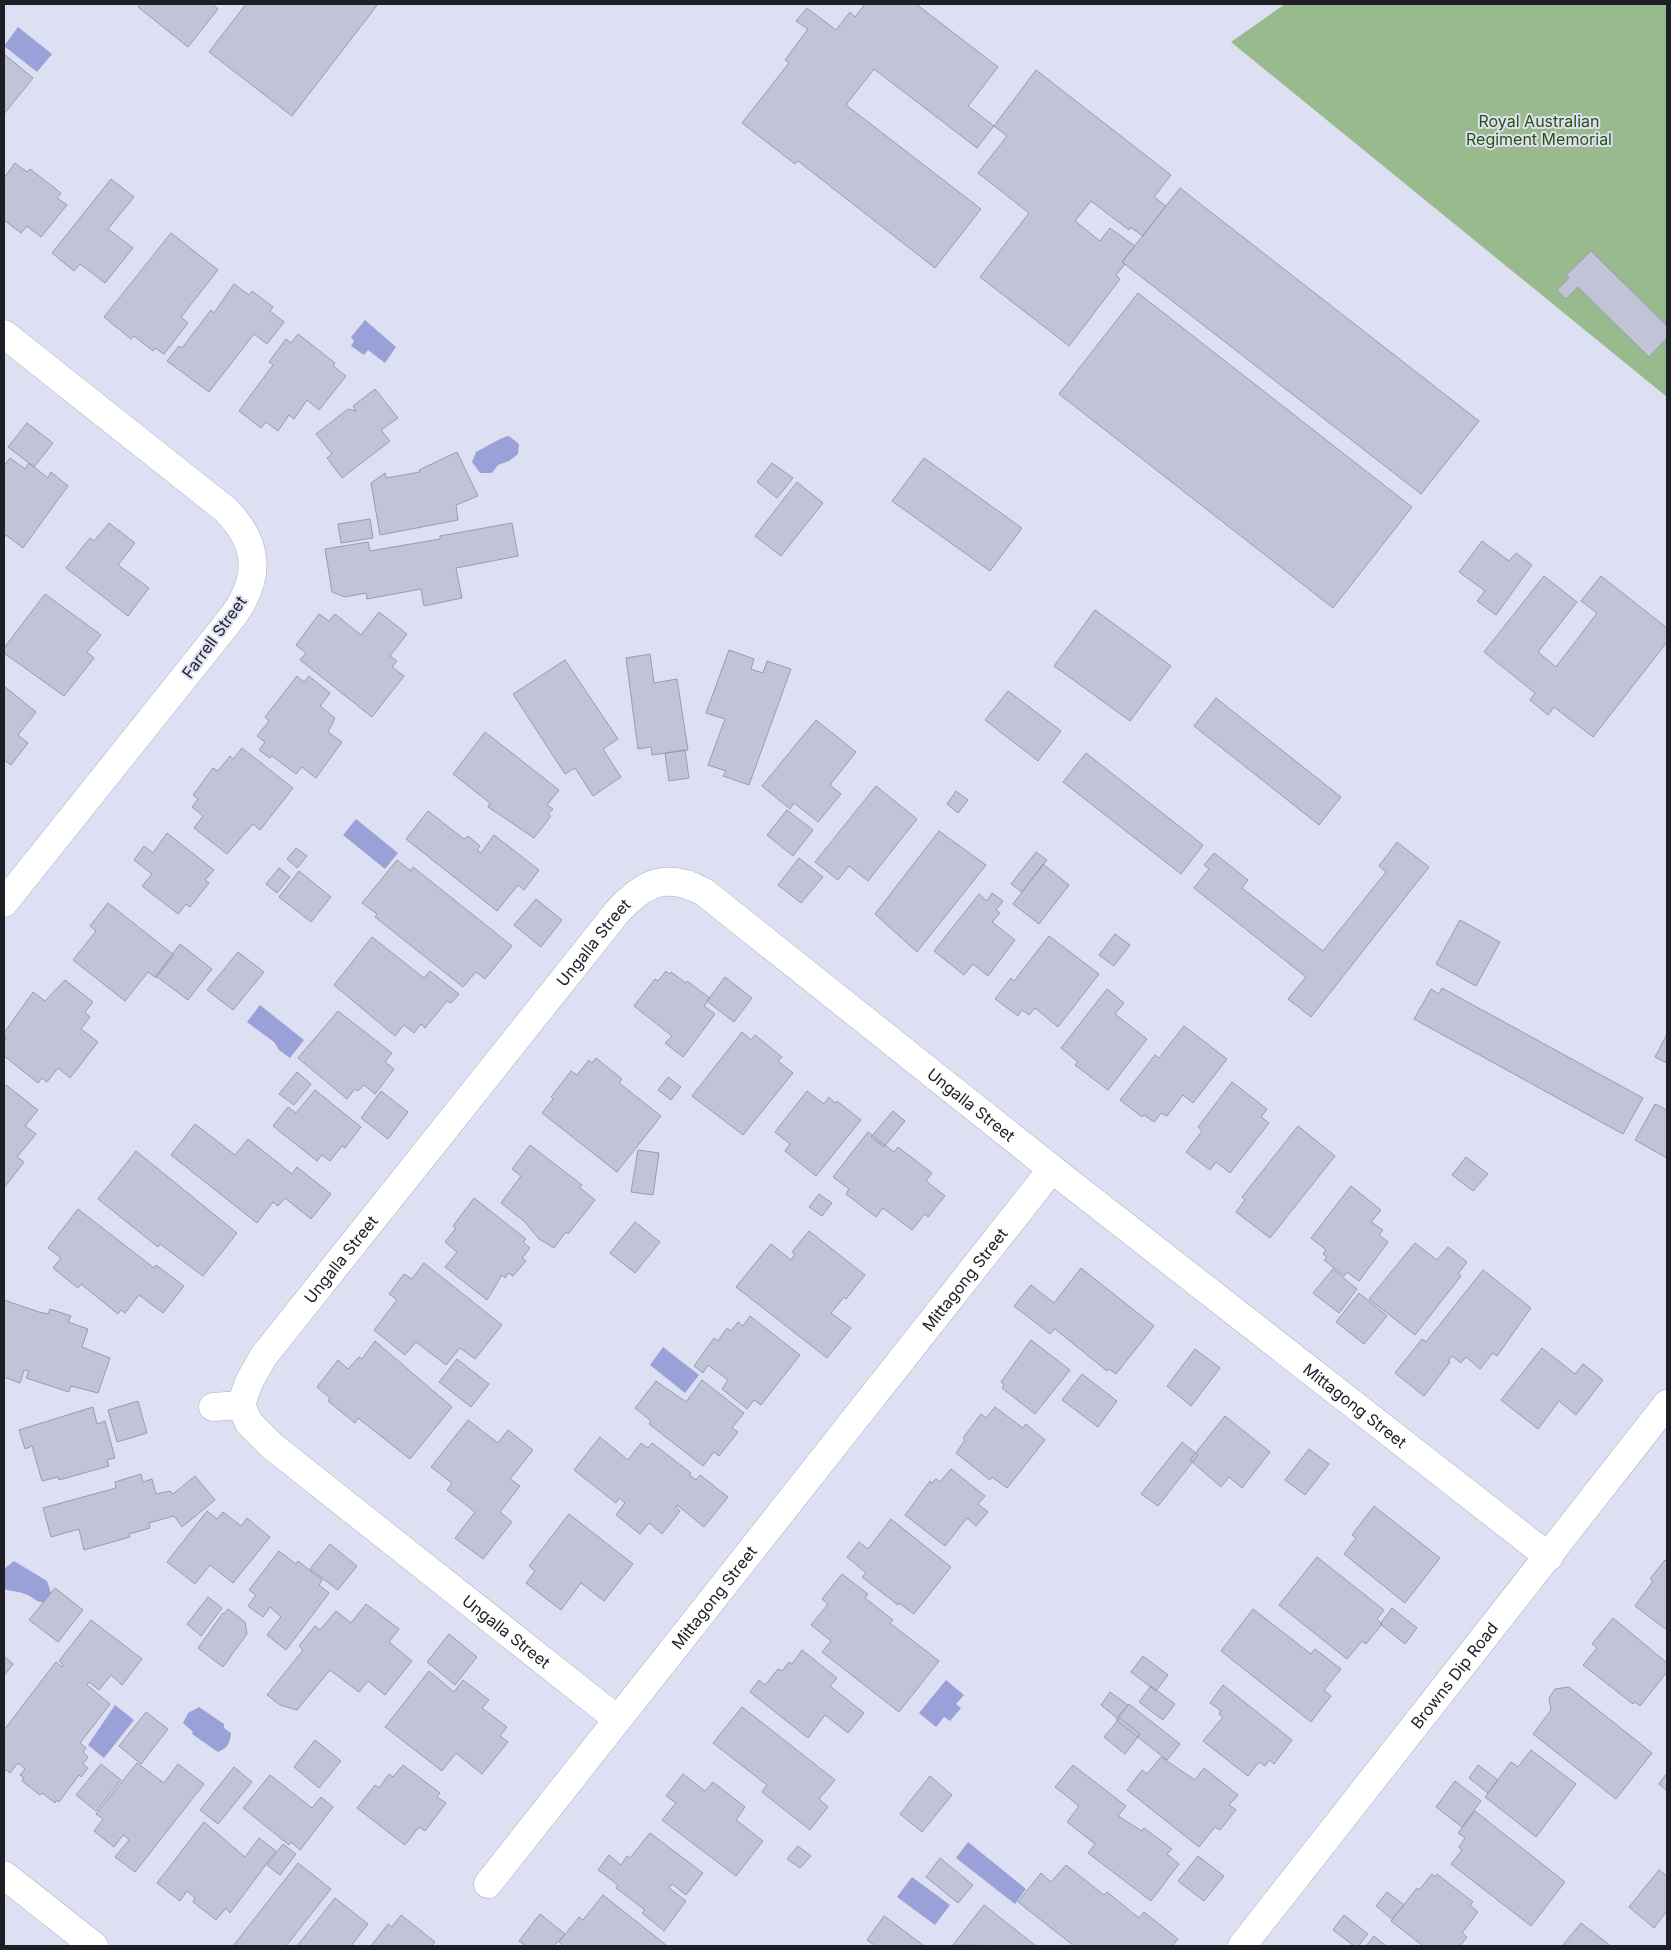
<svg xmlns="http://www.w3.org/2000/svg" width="1671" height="1950" font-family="Inter,sans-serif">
	<rect width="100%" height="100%" fill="#dddff2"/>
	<!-- green -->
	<path fill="#99ba8c" d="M1285,4H1667V397L1231,42Z"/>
	<!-- water -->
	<path fill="#9aa1d9" d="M18,27L52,54L37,72L4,46Z
		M365,320L396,347L385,363L368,350L364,355L351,346L354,341L351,337Z
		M509,436L519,444L518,454L509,461L498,465L492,473H480L472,462L476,452C484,448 501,437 509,436Z
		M356,819L398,853L385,869L343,835Z
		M260,1005L304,1040L290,1058L279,1050L274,1042L247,1022Z
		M663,1347L699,1375L685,1393L650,1365Z
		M14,1561L47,1581L51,1593C41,1611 37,1598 25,1594C18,1591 10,1591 4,1589V1569Z
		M946,1680L964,1695L956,1704L961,1708L950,1721L944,1717L936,1727L919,1713Z
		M115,1705L134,1720L104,1758L88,1745Z
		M199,1707L224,1724V1728L231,1733C230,1744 227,1748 218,1752L192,1734L193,1732L183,1723L188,1713Z
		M968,1842L1026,1889L1015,1904L956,1858Z
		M912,1877L950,1905L935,1925L897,1897Z"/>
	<!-- building -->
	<path fill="#c1c4d6" stroke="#999cad" d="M141,4H212L218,9L188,47L138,7Z
		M246,4H378L292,116L209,52Z
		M865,4H916L998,67L968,106L994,126L977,148L874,69L846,105L981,209L935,268L798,161L795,164L742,123L789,63L785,60L808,29L796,21L807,8L836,30L850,12L855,17Z
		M4,54L33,78L4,114Z
		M1036,70L1171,175L1154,197L1166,206L1143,236L1130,227L1129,230L1091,201L1075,221L1100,241L1110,228L1135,246L1122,262L1125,264L1116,275L1120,279L1069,346L980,277L1029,213L978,173L1007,136L994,126Z
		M15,163L27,172L30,169L61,193L57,198L67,205L41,237L27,226L21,233L4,220V178Z
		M111,179L134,197L108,229L133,248L105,283L80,264L74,271L52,253Z
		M1180,188L1479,421L1421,494L1122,262Z
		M171,233L218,270L181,317L188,323L164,354L155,348L153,351L134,336L131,339L104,317Z
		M1591,251L1667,326V338L1649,357L1578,287L1566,299L1557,290L1569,278L1566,275Z
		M234,284L249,295L252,291L273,307L270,311L284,322L267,344L254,334L209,392L167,361L179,346L182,348L211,310L214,313Z
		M1138,293L1412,507L1333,608L1059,394Z
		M298,334L335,363L333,366L346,376L319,410L307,400L294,419L289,415L278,431L266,422L261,428L239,411L273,365L269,362L286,339L291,343Z
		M375,389L398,418L381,430L390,441L342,478L327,458L332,454L316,434L348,409L356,411L353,406Z
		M27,423L53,443L34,467L8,447Z
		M457,452L478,496L456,505L458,520L380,535L371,483L385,473L386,478L420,472L419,470Z
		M10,458L25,469L29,463L48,478L51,472L68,486L23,548L6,535L4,538V466Z
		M924,458L1022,528L990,571L892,501Z
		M772,463L793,478L777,498L757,482Z
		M797,482L823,503L781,556L755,536Z
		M370,519L373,538L341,543L338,524Z
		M109,523L135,543L118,565L149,588L128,616L66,568L90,538L94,541Z
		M512,523L518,556L456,568L462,598L424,606L421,589L367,599L366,593L345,597L332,592L325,549L368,542L370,551L440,539V536Z
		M1482,541L1509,561L1516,553L1532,565L1496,615L1477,601L1485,591L1459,572Z
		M1544,576L1577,602L1538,652L1556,667L1597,613L1581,601L1601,576L1667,628V642L1593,737L1554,707L1548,715L1530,700L1535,693L1484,652Z
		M45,594L101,635L87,652L94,658L64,696L4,653V648Z
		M1095,610L1171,666L1130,721L1054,666Z
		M379,612L407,634L390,656L397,661L392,667L404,676L372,717L300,660L306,653L296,645L319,614L329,621L335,614L361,635Z
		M729,650L754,659L751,669L763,673L767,661L791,669L749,785L723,776L726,771L708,765L725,719L706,713Z
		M650,654L654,683L677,679L688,750L652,755L651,747L638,749L626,658Z
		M565,660L618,739L603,749L621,777L593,796L575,768L565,774L513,694Z
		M297,676L304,682L309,676L330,693L320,706L335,718L328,732L342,742L316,778L302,767L296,774L272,756L270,758L259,750L265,742L257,736L269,721L265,717Z
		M4,686L36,712L18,735L28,743L11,765L4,760Z
		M1008,691L1061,731L1038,761L985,720Z
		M1216,698L1341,797L1319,825L1194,726Z
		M816,720L856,752L830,785L841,794L818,822L794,803L790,809L762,786Z
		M485,732L559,790L547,805L553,809L548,814L551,816L534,838L488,807L490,803L453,774Z
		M242,748L293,788L260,830L253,824L227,854L194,828L203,816L192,807L198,799L193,795L213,768L218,771L230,756L233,759Z
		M685,750L689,778L669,781L665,753Z
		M1086,753L1203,845L1181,874L1063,782Z
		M876,786L917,819L868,881L849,866L838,880L815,862Z
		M956,791L968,800L958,813L947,804Z
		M787,810L813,830L793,856L767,835Z
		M428,811L464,839L468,836L480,846L477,850L481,853L494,835L539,870L524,890L518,885L497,911L406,839Z
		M939,831L986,865L917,952L875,914Z
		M167,833L214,870L205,880L209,883L190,907L186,904L178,914L142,886L152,874L134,860L144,846L153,853Z
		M1397,842L1429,867L1311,1017L1288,999L1306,977L1194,888L1209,869L1204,865L1214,853L1248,880L1242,888L1323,951L1386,872L1379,866Z
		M296,848L307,856L297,868L287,859Z
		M1036,852L1047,860L1022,892L1011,884Z
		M799,858L823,877L801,903L778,885Z
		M397,860L411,871L413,867L512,946L485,979L476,972L463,987L375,917L377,914L362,903Z
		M1043,864L1069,885L1039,924L1013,904Z
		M279,868L290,877L277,893L266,884Z
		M299,871L331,897L311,922L279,897Z
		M992,893L1003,901L996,910L1000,913L992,922L1015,940L988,976L973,964L964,975L934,951L979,894L987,901Z
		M536,899L562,920L541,947L514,925Z
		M108,903L174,955L156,978L148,972L125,1001L73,960L96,931L90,926Z
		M1460,920L1500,942L1476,986L1436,964Z
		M1115,934L1130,945L1114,966L1099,955Z
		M1049,936L1099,974L1058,1027L1035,1008L1029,1015L1022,1010L1018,1016L995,999L1011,978L1014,981Z
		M372,937L424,978L430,971L459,994L451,1003L447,1001L425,1028L421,1024L414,1033L404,1025L395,1036L334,985Z
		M180,944L212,969L188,1000L156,976Z
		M238,952L264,972L233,1010L207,990Z
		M666,971L669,974L671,972L686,983L687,981L710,998L704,1006L715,1014L683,1057L665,1043L672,1036L634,1006L655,979L658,981Z
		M725,977L752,998L734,1022L707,1001Z
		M65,980L93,1002L85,1012L90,1017L81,1029L98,1042L70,1078L58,1068L47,1082L42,1078L38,1083L4,1056V1041L6,1039L4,1033L33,992L45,1001Z
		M1442,988L1643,1098L1623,1134L1414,1019L1431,989L1439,994Z
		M1107,989L1124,1003L1115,1014L1147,1039L1108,1090L1075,1065L1078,1062L1061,1048Z
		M338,1011L392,1053L385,1062L394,1069L375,1094L364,1085L358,1091L355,1089L347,1099L298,1058Z
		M1184,1026L1227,1059L1193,1103L1183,1095L1167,1116L1161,1113L1154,1122L1144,1115L1142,1117L1120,1100L1155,1055L1159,1058Z
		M742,1032L751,1040L755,1035L771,1048L782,1057L778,1061L793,1073L743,1135L692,1096Z
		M1667,1034V1063L1655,1057Z
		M596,1058L622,1079L619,1083L661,1116L617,1172L542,1113L553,1099L551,1097L571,1071L577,1075L589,1060L592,1063Z
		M297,1072L311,1084L294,1105L279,1094Z
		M668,1077L681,1087L671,1100L658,1090Z
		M1232,1082L1267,1109L1261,1117L1269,1123L1230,1173L1216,1162L1210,1170L1186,1152L1202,1131L1198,1127Z
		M6,1085L38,1110L25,1126L36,1134L17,1157L24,1162L4,1188V1086Z
		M315,1090L361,1127L345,1148L342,1146L330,1161L322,1155L317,1161L273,1126L288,1107L296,1113Z
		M381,1091L408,1112L388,1139L361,1118Z
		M807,1091L824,1104L829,1097L835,1103L837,1101L861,1120L816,1176L785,1151L790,1144L775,1132Z
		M1655,1104L1667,1110V1158L1635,1140Z
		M893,1111L905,1121L884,1147L871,1137Z
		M195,1124L235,1155L248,1139L292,1174L297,1167L331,1194L311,1219L285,1198L278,1206L273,1202L257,1223L171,1155Z
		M1298,1126L1335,1156L1270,1238L1236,1212L1245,1200L1242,1197Z
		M868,1132L894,1152L898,1147L932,1173L926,1181L945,1196L928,1217L925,1214L912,1230L883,1208L876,1217L846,1194L849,1189L833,1177Z
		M530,1145L582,1185L579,1187L595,1200L568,1234L566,1232L554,1248L539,1239L525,1222L501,1203L521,1176L512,1169Z
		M638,1150L659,1153L653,1195L631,1192Z
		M136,1151L237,1233L203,1276L160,1244L158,1247L98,1199Z
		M1466,1157L1488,1174L1473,1191L1452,1175Z
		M1351,1186L1381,1210L1371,1222L1383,1230L1379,1235L1388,1242L1359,1281L1347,1272L1344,1276L1324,1260L1327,1257L1323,1254L1326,1250L1311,1238Z
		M819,1194L832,1203L822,1216L809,1207Z
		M474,1198L526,1239L523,1242L530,1248L522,1258L526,1261L513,1276L508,1273L505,1278L502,1275L487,1300L445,1267L457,1252L445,1242L456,1228L453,1226Z
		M78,1209L154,1268L156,1265L184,1286L163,1313L139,1295L125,1313L121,1310L118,1314L81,1284L78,1288L53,1268L61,1258L48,1248Z
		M635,1222L660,1242L635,1273L610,1253Z
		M809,1231L865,1275L846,1299L844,1297L831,1313L851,1328L827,1358L736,1287L771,1244L791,1260L795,1254L792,1252Z
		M1415,1243L1437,1260L1448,1247L1467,1262L1458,1274L1461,1276L1415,1335L1369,1299Z
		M424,1263L502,1325L475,1359L460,1348L446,1365L416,1342L405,1355L374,1330L397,1300L389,1294L404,1274L412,1279Z
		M1081,1268L1154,1326L1116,1374L1109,1369L1107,1371L1055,1329L1050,1334L1014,1306L1031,1285L1054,1303Z
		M1333,1269L1357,1289L1339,1313L1313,1293Z
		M1483,1270L1531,1308L1497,1356L1493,1353L1480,1369L1466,1357L1461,1363L1452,1356L1448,1361L1450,1362L1424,1396L1395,1373L1422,1339L1426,1342Z
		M1359,1293L1387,1316L1364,1344L1336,1322Z
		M4,1300L39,1312L48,1314L50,1309L71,1316L68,1322L88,1329L82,1347L110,1358L98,1393L71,1386L69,1392L26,1378L29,1371L24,1370L20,1383L4,1377Z
		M750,1316L800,1355L761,1405L754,1400L747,1409L722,1389L728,1380L708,1365L703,1373L694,1366L714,1338L718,1341L727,1328L731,1331L738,1322L743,1326Z
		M1031,1340L1070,1370L1035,1414L1002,1388L1004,1385L1001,1382Z
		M375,1341L452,1407L410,1459L358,1418L355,1423L328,1401L330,1398L317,1387L338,1360L348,1369L359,1357L362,1359Z
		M1542,1348L1575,1374L1583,1364L1603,1380L1576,1415L1559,1401L1538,1429L1501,1400Z
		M1195,1349L1220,1368L1191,1406L1167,1386Z
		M457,1359L489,1384L471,1407L439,1382Z
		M1082,1374L1117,1401L1098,1427L1062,1400Z
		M702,1380L744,1413L732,1428L738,1432L719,1456L714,1452L703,1466L649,1424L651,1421L635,1408L656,1381L686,1402Z
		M138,1401L147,1433L117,1442L108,1410Z
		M93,1407L97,1424L105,1421L115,1458L107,1460L109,1466L59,1480L58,1477L42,1481L32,1446L25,1449L19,1430Z
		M995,1407L1023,1428L1026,1424L1045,1440L1007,1488L992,1477L990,1480L956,1453L965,1440L963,1438L981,1414L986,1418Z
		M1225,1416L1270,1452L1242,1488L1229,1477L1221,1487L1190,1460Z
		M468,1420L498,1443L508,1430L533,1450L510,1479L520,1486L500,1512L512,1522L483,1559L455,1538L475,1512L447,1490L452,1483L431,1467Z
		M600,1437L628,1460L641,1443L648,1448L652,1443L691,1473L689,1475L696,1480L700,1475L728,1497L704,1527L677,1505L676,1507L680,1511L662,1534L649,1523L640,1534L616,1515L625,1503L619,1498L616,1503L574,1470Z
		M1182,1442L1198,1455L1158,1506L1141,1494Z
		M1309,1449L1329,1464L1305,1495L1285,1480Z
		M951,1469L985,1496L978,1504L988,1512L976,1526L967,1518L945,1546L905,1515L930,1481L932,1483L936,1479L940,1482Z
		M141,1474L143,1482L152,1479L156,1494L170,1491L173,1494L195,1476L215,1500L182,1527L174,1516L149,1523L150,1528L129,1534L130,1537L84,1550L79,1529L51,1537L43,1508L116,1488L115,1482Z
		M1374,1506L1440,1558L1405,1603L1344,1554L1356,1538L1352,1535Z
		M207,1511L217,1519L223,1512L241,1526L247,1518L270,1537L233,1583L210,1565L195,1584L167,1562Z
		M569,1514L633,1564L604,1601L581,1583L561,1610L526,1583L535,1571L529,1566Z
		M891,1519L951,1567L914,1614L899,1603L898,1605L862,1577L866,1573L847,1557L859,1542L868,1549Z
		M330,1544L357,1566L338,1590L310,1569Z
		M279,1551L296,1564L298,1561L322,1580L319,1585L329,1593L286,1650L267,1635L281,1617L270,1607L263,1617L248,1606L256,1595L249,1590Z
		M1317,1557L1384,1610L1377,1619L1382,1624L1366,1644L1362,1641L1347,1659L1279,1605Z
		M1665,1560L1667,1561V1630L1635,1606L1653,1581L1650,1579Z
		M842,1574L868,1594L865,1598L893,1620L890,1623L939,1661L899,1712L822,1652L831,1641L811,1625L828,1604L822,1599Z
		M55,1588L83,1610L58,1642L29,1620Z
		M208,1597L222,1608L201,1636L187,1624Z
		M366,1604L399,1629L389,1642L412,1661L385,1695L368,1681L359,1692L330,1670L297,1710L280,1705L267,1695L303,1650L299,1646L315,1626L320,1630L336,1611L351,1623Z
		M1392,1608L1417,1628L1405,1644L1380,1624Z
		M228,1609L245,1622L247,1634L223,1667L198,1648L223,1613L224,1614Z
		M1253,1609L1311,1654L1315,1649L1341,1669L1324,1690L1331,1696L1311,1722L1221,1651Z
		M1613,1618L1667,1663V1672L1640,1706L1635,1702L1633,1704L1583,1665L1597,1648L1592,1644Z
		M91,1620L142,1659L122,1685L111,1675L99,1690L89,1682L87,1685L110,1704L80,1743L86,1748L83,1752L88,1757L83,1764L88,1768L81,1777L79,1775L59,1802L57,1800L55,1803L42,1793L40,1795L22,1781L24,1778L20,1775L25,1769L18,1763L10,1773L6,1770L4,1772V1730L56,1662L62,1667L63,1665L59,1661Z
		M449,1634L477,1657L455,1685L427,1662Z
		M802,1650L837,1678L830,1686L864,1713L848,1733L825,1715L808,1738L750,1692L759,1680L765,1685L778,1669L782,1671L789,1662L792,1664Z
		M4,1656L13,1664L4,1676Z
		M1143,1656L1168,1675L1156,1691L1131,1672Z
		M429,1671L454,1692L463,1680L489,1700L482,1708L507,1727L500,1736L508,1742L482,1774L456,1753L442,1771L385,1727Z
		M1223,1685L1292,1740L1274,1764L1269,1760L1265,1766L1259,1762L1248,1776L1203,1741L1223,1717L1219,1714L1221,1711L1210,1703Z
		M1151,1686L1175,1704L1163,1720L1139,1702Z
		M1569,1687L1652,1753L1616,1799L1533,1734L1551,1710L1549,1698L1555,1689Z
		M1110,1692L1128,1705L1117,1718L1101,1705Z
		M1129,1704L1180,1744L1167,1760L1116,1720Z
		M742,1707L835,1780L819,1799L828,1807L810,1830L762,1792L767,1785L713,1743Z
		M146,1712L168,1729L141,1764L119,1746Z
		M1120,1718L1140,1734L1125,1754L1104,1737Z
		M315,1740L341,1761L319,1788L294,1767Z
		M1531,1750L1576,1784L1536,1837L1485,1797L1511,1762L1518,1767Z
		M1161,1757L1195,1780L1204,1768L1238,1795L1229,1805L1236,1810L1220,1830L1215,1827L1199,1847L1127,1790L1142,1770L1147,1774Z
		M137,1763L164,1783L178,1764L204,1784L135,1872L115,1857L129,1840L126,1837L123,1835L114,1847L94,1831L103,1819L96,1814Z
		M101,1764L121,1780L96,1811L76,1795Z
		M403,1765L440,1793L437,1797L446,1803L425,1831L419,1827L405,1845L357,1808L375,1785L379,1788L389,1774L393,1777Z
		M1073,1765L1126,1806L1118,1816L1142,1831L1144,1828L1172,1849L1167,1854L1179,1864L1151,1901L1088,1853L1095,1844L1067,1822L1079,1806L1055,1787Z
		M1478,1765L1498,1780L1488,1793L1469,1778Z
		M234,1767L252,1782L218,1824L200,1810Z
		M1667,1773V1791L1659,1784Z
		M683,1774L705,1791L713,1782L745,1807L736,1820L763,1841L736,1876L662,1820L676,1803L666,1796Z
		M270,1775L312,1808L321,1797L333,1807L300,1850L291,1842L289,1845L243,1808Z
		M930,1776L952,1795L922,1832L900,1814Z
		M1455,1781L1481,1801L1462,1827L1436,1807Z
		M1475,1811L1565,1882L1531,1926L1451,1864L1462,1850L1459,1847L1465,1838L1458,1833Z
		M204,1822L245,1857L259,1838L276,1851L230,1913L226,1908L216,1920L193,1902L195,1898L187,1891L180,1901L157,1883Z
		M650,1833L703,1873L686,1895L672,1884L669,1888L686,1901L664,1931L642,1913L645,1910L616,1888L618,1885L598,1870L609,1855L621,1865L627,1856L630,1858Z
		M283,1844L296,1854L280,1875L267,1865Z
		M798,1846L811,1856L800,1868L787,1859Z
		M1198,1856L1224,1876L1204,1901L1178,1881Z
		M940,1858L973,1885L958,1903L926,1877Z
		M298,1863L331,1889L286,1946H233Z
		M1066,1865L1104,1895L1107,1892L1139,1918L1144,1912L1178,1939L1172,1946H1074L1018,1902L1041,1873L1051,1882Z
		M1659,1870L1667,1876V1911L1654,1928L1629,1907Z
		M1432,1874L1435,1877L1437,1874L1473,1902L1470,1905L1478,1912L1462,1933L1467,1937L1460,1946H1423L1391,1921L1417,1888L1419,1890Z
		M1387,1892L1404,1905L1392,1919L1376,1906Z
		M603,1895L666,1945L665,1946H564L559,1942L579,1917L583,1920Z
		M335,1898L368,1924L351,1946H297Z
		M984,1905L1036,1946L953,1945Z
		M540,1914L565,1934L554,1946H526L519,1941Z
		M401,1915L435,1942L431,1946H371L388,1924L392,1927Z
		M1344,1915L1368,1934L1358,1946H1354L1333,1930Z
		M884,1916L923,1945L922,1946H876L867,1940Z
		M1581,1923L1611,1946H1562Z
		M1374,1936L1386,1946H1366Z"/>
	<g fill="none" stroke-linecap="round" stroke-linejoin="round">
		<!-- street casing -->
		<g stroke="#acafc0" stroke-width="29">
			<g id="street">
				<path d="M4,334L226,510C259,544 261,576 234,615L4,903"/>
				<path id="s1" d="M241,1405L249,1423L272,1446L617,1719"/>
				<path id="s2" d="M213,1407L241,1405L249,1382L263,1357L618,911C645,882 667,872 704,892L1052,1169"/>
				<path d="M4,1875L94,1946"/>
				<path id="s3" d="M488,1884L1052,1169L1549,1557"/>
				<path id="s4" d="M1242,1946L1667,1404"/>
			</g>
		</g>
		<!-- street -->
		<use href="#street" stroke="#fff" stroke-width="28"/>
	</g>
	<g text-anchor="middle" stroke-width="4" stroke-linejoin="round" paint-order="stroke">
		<!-- park labels -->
		<g font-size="16" fill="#27540b" stroke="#dddff2">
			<text x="1539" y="127">Royal Australian<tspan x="1539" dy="18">Regiment Memorial</tspan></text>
		</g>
		<!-- street labels -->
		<g font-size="16" fill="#1e1f26" stroke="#dddff2">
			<text transform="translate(214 637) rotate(-54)" y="6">Farrell Street</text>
			<text dy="6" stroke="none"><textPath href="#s2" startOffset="611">Ungalla Street</textPath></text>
			<text dy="6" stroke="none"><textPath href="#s2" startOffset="1090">Ungalla Street</textPath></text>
			<text dy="6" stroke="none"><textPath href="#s2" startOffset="206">Ungalla Street</textPath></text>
			<text dy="6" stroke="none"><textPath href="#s3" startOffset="770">Mittagong Street</textPath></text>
			<text dy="6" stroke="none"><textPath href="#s3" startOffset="1295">Mittagong Street</textPath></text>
			<text dy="6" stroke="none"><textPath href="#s3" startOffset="365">Mittagong Street</textPath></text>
			<text dy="6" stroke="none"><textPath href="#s1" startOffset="351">Ungalla Street</textPath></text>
			<text dy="6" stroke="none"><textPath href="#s4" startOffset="344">Browns Dip Road</textPath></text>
		</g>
	</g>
	<!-- border -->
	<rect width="1671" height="1950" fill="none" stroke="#1e1f26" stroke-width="10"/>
</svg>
